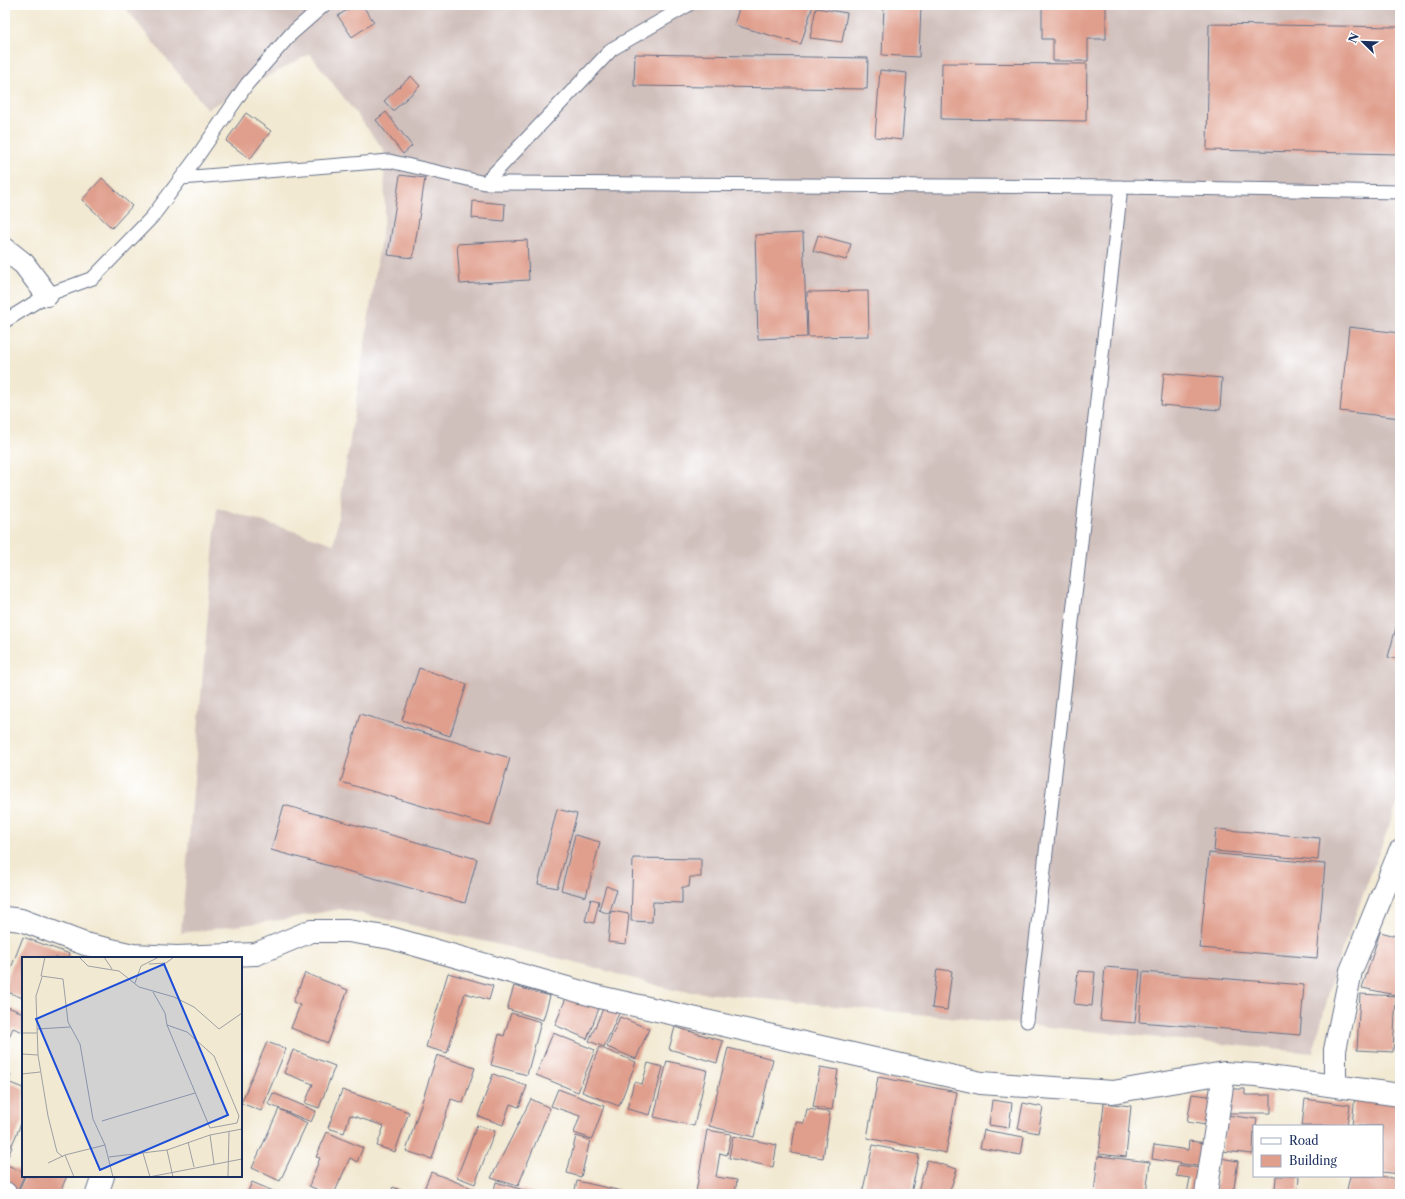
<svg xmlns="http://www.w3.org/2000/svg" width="1405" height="1199" font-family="'Libre Caslon Text',serif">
	<rect width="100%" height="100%" fill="#fff"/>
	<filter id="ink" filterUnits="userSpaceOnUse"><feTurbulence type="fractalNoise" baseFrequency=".025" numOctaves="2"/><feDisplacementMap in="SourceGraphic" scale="8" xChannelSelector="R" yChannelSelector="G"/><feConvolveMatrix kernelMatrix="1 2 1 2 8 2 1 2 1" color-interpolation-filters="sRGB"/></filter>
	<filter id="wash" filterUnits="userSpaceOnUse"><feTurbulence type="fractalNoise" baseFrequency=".012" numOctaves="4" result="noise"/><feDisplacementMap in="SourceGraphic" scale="16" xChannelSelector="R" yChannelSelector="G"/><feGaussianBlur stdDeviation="0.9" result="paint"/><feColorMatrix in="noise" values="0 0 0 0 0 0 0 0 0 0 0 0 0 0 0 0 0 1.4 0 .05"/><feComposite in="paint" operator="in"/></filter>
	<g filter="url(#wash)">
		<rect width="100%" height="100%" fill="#f2e9d2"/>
		<!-- industrial -->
		<path fill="#d0c0bc" d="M123,5H1400V797L1336,966L1313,1053L673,990L575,962L340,909L280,920L181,933L217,507L334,544L385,211L384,150L310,54L207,109Z"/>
		<g id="blocks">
			<!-- building -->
			<path fill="#e09f8d" d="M354,5H362L374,22L352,37L338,16Z
				M740,5H813L801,44L734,25Z
				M884,5H921L919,57L882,55Z
				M1042,5H1106V39H1088V61H1053V39H1042Z
				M816,8L847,13L842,42L810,38Z
				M1209,24L1400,27V154L1207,150Z
				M635,54L868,58L867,89L634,86Z
				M942,63L1087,64L1086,121L941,119Z
				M880,70L907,73L902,140L875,137Z
				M411,76L420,86L393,111L384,101Z
				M386,112L412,146L403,154L376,120Z
				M246,113L271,131L250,159L226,141Z
				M400,175L425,178L413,258L388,255Z
				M102,178L132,206L112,228L82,200Z
				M473,201L505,204L504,221L472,218Z
				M803,233L807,337L758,339L755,235Z
				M818,235L851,244L846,260L813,251Z
				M527,240L529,280L460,284L457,244Z
				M868,291L869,336L808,337L807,292Z
				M1349,327L1400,333V418L1340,411Z
				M1164,373L1222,378L1220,410L1161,405Z
				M1400,613V660L1388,657Z
				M419,668L467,684L450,736L402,720Z
				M360,714L510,758L490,826L341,782Z
				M284,805L477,859L465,903L271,850Z
				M557,809L577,814L557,888L538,884Z
				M1216,829L1320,838L1318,860L1214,851Z
				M575,835L600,842L586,897L561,890Z
				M1209,853L1325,864L1317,958L1200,948Z
				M633,858L701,859V877H690L689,887H682V903L653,902L652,922L631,921Z
				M606,886L617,890L609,914L599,910Z
				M591,899L599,901L594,923L585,921Z
				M611,911L629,914L626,944L608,942Z
				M1380,932L1400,937V996L1362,988Z
				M23,937L70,954L68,958H23V998L5,991V984Z
				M1105,967L1140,970L1135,1023L1100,1020Z
				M937,969L952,971L947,1010L932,1008Z
				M1078,971L1095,972L1092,1006L1074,1004Z
				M1143,972L1304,985L1300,1035L1139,1022Z
				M305,973L348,990L328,1043L291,1028L300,1005L293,1002Z
				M448,973L493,986L489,1000L465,993L447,1053L426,1047Z
				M514,986L550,996L543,1020L507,1009Z
				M568,993L600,1006L587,1039L555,1025Z
				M1360,994L1396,996L1393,1052L1357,1050Z
				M605,1004L620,1011L604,1047L589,1041Z
				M5,1006L23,1013V1032L13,1028L5,1046Z
				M511,1013L541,1022L527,1075L491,1065L499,1034L504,1036Z
				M620,1017L649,1029L636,1059L607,1047Z
				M675,1027L723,1041L717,1063L669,1049Z
				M553,1033L595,1050L578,1092L536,1075Z
				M267,1042L286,1049L261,1111L241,1103Z
				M599,1047L636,1062L619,1106L582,1092Z
				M728,1048L773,1059L754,1137L709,1126Z
				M293,1050L335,1066L319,1108L305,1103L313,1084L284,1073Z
				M437,1055L475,1068L463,1103L451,1099L432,1159L406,1151Z
				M667,1061L707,1070L694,1126L654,1117Z
				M648,1063L663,1067L650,1115L627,1109L634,1082L642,1084Z
				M820,1067L838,1070L832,1110L813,1107Z
				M5,1072L11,1075L5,1089Z
				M493,1074L527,1086L519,1107L510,1104L503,1125L478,1116Z
				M878,1077L957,1092L946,1153L867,1138Z
				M10,1083L23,1088V1119L12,1145L5,1142V1094Z
				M558,1089L604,1106L592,1139L574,1133L580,1116L551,1106Z
				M1228,1089H1245V1095H1271V1113H1228Z
				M342,1090L409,1112L395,1152L377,1146L384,1126L350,1115L344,1133L328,1128Z
				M273,1093L316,1111L311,1122L268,1104Z
				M1192,1094L1217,1097L1212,1126L1187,1122Z
				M1355,1095L1400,1099V1174L1382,1172V1126H1352Z
				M531,1099L550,1108L518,1186L491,1178Z
				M1305,1099L1350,1105L1347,1126H1302Z
				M992,1100L1012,1103L1009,1128L989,1125Z
				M1023,1103L1043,1107L1038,1133L1018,1129Z
				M1104,1103L1131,1106L1126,1157L1099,1154Z
				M279,1109L307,1123L280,1181L252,1168Z
				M807,1109L830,1112L823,1158L791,1153L796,1122L804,1123Z
				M1226,1115L1257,1119L1256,1126H1254L1253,1154L1222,1151Z
				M477,1125L495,1131L475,1184L457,1177Z
				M707,1130L731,1134L727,1155L720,1153L716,1177L737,1180L735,1194L696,1192Z
				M984,1130L1024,1137L1021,1155L980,1148Z
				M327,1132L363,1148L357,1162L350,1158L334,1194H328L309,1186L320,1158L316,1157Z
				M576,1136L590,1140L581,1177L567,1173Z
				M733,1136L777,1145L773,1167L729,1158Z
				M1189,1141L1206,1143L1203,1167L1152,1159L1154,1145L1188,1150Z
				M5,1144L12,1147L5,1163Z
				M873,1145L919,1155L911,1194H862Z
				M1098,1156L1150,1162L1146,1194H1094Z
				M1220,1158L1238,1161L1233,1194L1215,1193Z
				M927,1160L957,1169L949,1194H917Z
				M5,1164L23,1172L24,1176L17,1191L5,1186Z
				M1178,1165L1206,1169L1202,1194H1187L1190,1178L1176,1176Z
				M431,1172L479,1191L478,1194H422Z
				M25,1176H67L59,1194H30L19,1190Z
				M1276,1176H1299L1298,1191L1275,1190Z
				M1350,1176H1379L1399,1179L1396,1194H1346Z
				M577,1181L631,1193V1194H574Z
				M252,1182L280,1194H247Z
				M496,1182L537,1194H493Z
				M393,1187L409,1194H390Z"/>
		</g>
	</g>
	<g filter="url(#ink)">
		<use href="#blocks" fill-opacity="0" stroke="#667087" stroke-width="1"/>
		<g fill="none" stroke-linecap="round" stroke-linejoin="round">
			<!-- service casing -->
			<g stroke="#667087" stroke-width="15">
				<path id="service" d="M181,178L389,161L485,183L1121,187L1400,192
					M485,183L612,49L688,5
					M5,321L47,295L93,278L152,217L197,157L247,84L291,34L324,5
					M1027,1021L1121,187"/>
			</g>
			<!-- minor casing -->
			<g stroke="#667087" stroke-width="24">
				<path id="minor" d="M5,249L24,264L47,295
					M5,918L21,920L85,944L133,955L177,957L256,954L311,931H348L391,938L599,997L981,1083L1113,1092L1224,1073L1256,1075L1400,1095
					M1335,1085V1050L1351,971L1400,851
					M5,1193L6,1194
					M97,1194L103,1176
					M1206,1194L1224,1073"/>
			</g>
			<!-- service -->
			<use href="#service" stroke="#fff" stroke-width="13"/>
			<!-- minor -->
			<use href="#minor" stroke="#fff" stroke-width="22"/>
		</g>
	</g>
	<!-- overview -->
	<g transform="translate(22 957)">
		<rect width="220" height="220" fill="#f2e9d2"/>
		<path fill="none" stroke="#9c9fa4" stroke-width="1" d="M23,0L19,19L41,22L46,65L58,87L71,162L83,188L91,220M57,0L66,9L97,14L117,30L152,40L172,50L197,72L220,56M82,0L90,12M127,7L144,6L152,0M20,20L14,39L16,98L26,159L35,195L41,200M113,26L119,9L137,0M131,35L143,56L145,68L188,171L215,166L217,159L192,99L165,75L145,68M15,72L48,70M0,76H15M0,97L16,98M0,117L18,115M80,164L173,136M188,178L192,207M166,185L172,210M145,193L151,220M121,196L128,220M43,198L52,220M87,200L145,193L188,178L220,172M26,206L43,198L83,188M127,220L220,202M206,220L207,174"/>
		<path fill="#1d4ed8" fill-opacity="0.15" stroke="#1d4ed8" stroke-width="2" d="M142,7L206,158L78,213L14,62Z"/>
		<rect width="220" height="220" fill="none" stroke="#1b2f5e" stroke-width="2"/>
	</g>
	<!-- margin -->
	<rect width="1405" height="1199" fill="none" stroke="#fff" stroke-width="20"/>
	<!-- legend -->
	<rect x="1253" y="1125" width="130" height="52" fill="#ffffff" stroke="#a4acbf"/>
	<rect x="1261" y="1138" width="20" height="6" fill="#ffffff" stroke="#a4acbf"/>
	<text x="1289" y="1145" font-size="12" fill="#1b2f5e">Road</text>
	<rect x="1261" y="1155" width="20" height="12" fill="#e09f8d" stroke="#a4acbf"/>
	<text x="1289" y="1165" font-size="12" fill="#1b2f5e">Building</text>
	<!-- north arrow -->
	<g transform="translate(1363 42) rotate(293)" stroke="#ffffff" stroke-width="3" paint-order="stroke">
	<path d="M0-3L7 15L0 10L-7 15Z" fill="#1b2f5e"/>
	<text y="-6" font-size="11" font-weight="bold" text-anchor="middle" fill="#1b2f5e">N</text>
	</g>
</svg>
